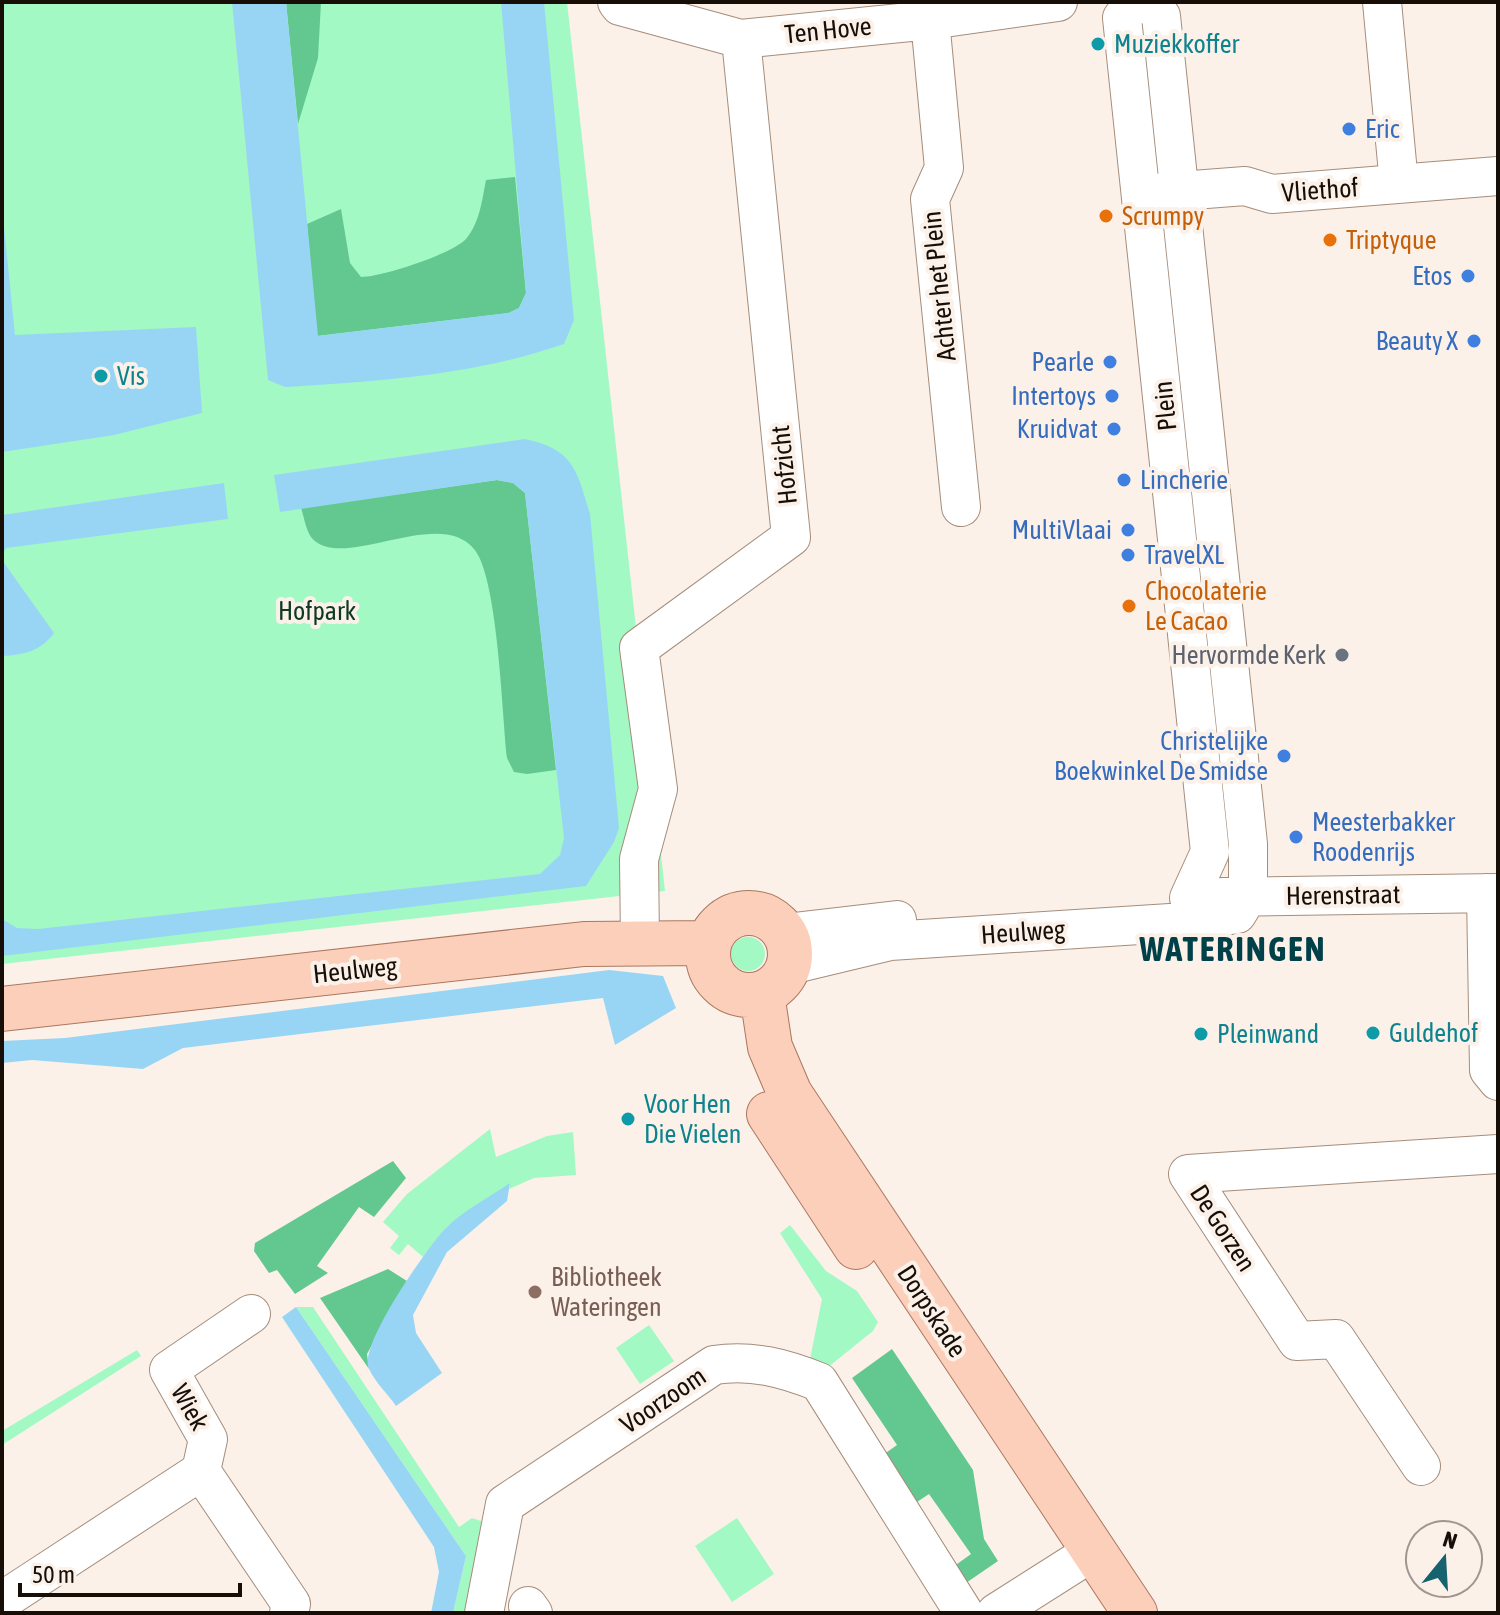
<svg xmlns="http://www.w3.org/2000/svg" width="1500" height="1615" font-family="'Asap Condensed',sans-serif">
	<rect width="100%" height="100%" fill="#fbf1e9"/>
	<!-- green -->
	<path fill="#a2f9c4" d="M2,2H567L665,891L2,964Z
		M731 954a17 17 0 1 1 34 0a17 17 0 1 1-34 0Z
		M490,1129L496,1157L547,1136L573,1132L576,1175L534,1178L509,1189L510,1185L447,1227L423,1257L408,1244L399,1255L390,1248L399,1236L383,1222L407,1194Z
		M790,1225L826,1271L857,1291L878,1322L873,1331L827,1368L810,1359L822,1299L780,1233Z
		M296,1307H313L459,1527L472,1518L484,1522L470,1613H453L466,1556Z
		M649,1325L674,1361L640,1384L616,1348Z
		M137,1350L141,1356L2,1445V1431Z
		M737,1518L774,1574L732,1602L695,1546Z"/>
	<!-- forest -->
	<path fill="#63c890" d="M286,2H321L318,58L298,124Z
		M515,177L526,293L519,308L509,313L317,336L307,224L341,209L350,263L361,277C382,277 452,254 466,239C480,222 482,200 486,180Z
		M497,480L513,483L525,493L556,770L527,774L514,772L507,758C502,715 498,577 474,549C438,505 340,574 311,537C306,530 304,517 301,508Z
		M393,1161L406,1178L374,1217L359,1207L317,1266L328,1273L295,1294L277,1270L269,1273L254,1251L255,1243Z
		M388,1269L407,1281L367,1354L369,1369L320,1298Z
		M892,1349L973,1470L984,1539L998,1561L963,1585L953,1567L971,1554L929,1494L911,1506L880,1457L897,1445L852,1378Z"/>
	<!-- water -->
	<path fill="#98d5f4" d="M232,2H286L318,336L508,313L519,308L526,293L501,2H544L574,320L564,344C474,375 380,381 285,387L268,380Z
		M2,207L15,335L196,327L202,413L114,435L2,452Z
		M525,439C574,449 577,471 590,514L619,828L614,842L586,886L2,956V919L17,928L38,929L540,874L560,855L564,838L525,493L513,483L497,480L280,512L274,475Z
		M224,483L228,519L6,548L2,555V515Z
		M2,560L54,633C41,651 24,655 2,656Z
		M609,970L663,976L676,1008L615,1045L603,998L183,1048L143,1069L32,1060L2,1063V1041L65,1038Z
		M510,1183L507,1201L447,1252L413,1315L416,1333L442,1373L396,1406C388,1394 372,1379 368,1366C362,1341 426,1249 445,1229C462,1211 490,1197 510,1183Z
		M296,1307L466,1556L453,1613H431L439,1572L434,1547L282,1317Z"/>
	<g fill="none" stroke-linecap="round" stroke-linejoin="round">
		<!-- minor casing -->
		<g stroke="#a58d7b" stroke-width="40">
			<path id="minor" d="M617,2L620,6L741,39L930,20L1058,2
				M1134,2L1122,18L1210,852L1189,898
				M1382,2L1399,184
				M930,20L944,168L930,199L961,507
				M1154,193L1245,186L1272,194L1498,176
				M1486,893L1489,1070L1498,1081
				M1222,897L1498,893
				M785,933L897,920
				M640,942L639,859L658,789L639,648L791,537L741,39
				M790,965L890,941L1186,922L1237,914L1248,896V844L1161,16L1149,2
				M251,1314L169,1370L208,1439L201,1471L291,1604L289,1613
				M1421,1466L1336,1339L1297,1341L1188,1174L1498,1154
				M2,1601L201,1471
				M528,1606L533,1613
				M484,1613L505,1504L714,1365C751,1359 784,1368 819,1382L964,1613
				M996,1613L1092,1552"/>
		</g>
		<!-- major casing -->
		<g stroke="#ab775f" stroke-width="46">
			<path id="major" d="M708 954a41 41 0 1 1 82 0a41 41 0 1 1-82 0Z
				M762,994L770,1047L790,1094L1135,1613
				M2,1009L584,944L709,943
				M769,1114L856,1247"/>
		</g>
		<!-- minor -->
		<use href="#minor" stroke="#fff" stroke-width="38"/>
		<!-- major -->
		<use href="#major" stroke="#fccfbb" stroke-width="44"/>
	</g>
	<!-- markers -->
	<g fill="#0f9aa8" stroke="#fbf1e9" stroke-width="3">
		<circle cx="1098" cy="44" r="8"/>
		<circle cx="101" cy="376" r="8"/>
		<circle cx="1373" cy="1033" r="8"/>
		<circle cx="1201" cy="1034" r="8"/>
		<circle cx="628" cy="1119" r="8"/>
	</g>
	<g fill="#3f7fe0" stroke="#fbf1e9" stroke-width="3">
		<circle cx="1349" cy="129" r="8"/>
		<circle cx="1468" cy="276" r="8"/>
		<circle cx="1474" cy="341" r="8"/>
		<circle cx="1110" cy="362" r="8"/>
		<circle cx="1112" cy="396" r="8"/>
		<circle cx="1114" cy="429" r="8"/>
		<circle cx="1124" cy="480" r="8"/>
		<circle cx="1128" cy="530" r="8"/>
		<circle cx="1128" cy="555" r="8"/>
		<circle cx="1284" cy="756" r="8"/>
		<circle cx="1296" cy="837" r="8"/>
	</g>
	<g fill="#e8710a" stroke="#fbf1e9" stroke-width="3">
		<circle cx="1106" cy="216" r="8"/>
		<circle cx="1330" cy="240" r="8"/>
		<circle cx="1129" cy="606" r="8"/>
	</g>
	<circle fill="#6b7280" stroke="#fbf1e9" stroke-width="3" cx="1342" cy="655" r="8"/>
	<circle fill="#8d6e63" stroke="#fbf1e9" stroke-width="3" cx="535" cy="1292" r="8"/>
	<g text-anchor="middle" stroke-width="8" stroke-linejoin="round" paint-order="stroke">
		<!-- street labels -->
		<g font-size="26" fill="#170e08" stroke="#fbf1e9">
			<text transform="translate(828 30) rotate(-6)" y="9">Ten Hove</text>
			<text transform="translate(1320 190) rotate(-4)" y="9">Vliethof</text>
			<text transform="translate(939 286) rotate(-96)" y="9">Achter het Plein</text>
			<text transform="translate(1165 406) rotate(-96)" y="9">Plein</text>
			<text transform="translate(784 465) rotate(-96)" y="9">Hofzicht</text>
			<text transform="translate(1343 895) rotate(-1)" y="9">Herenstraat</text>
			<text transform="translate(1023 932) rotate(-4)" y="9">Heulweg</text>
			<text transform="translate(355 970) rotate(-6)" y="9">Heulweg</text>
			<text transform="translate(1223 1228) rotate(57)" y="9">De Gorzen</text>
			<text transform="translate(932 1311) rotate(57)" y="9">Dorpskade</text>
			<text transform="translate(663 1400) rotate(-34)" y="9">Voorzoom</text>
			<text transform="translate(190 1407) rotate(60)" y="9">Wiek</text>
		</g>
		<!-- culture labels -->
		<g font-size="26" fill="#0d838f" stroke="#fbf1e9" text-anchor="start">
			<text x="1114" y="53">Muziekkoffer</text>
			<text x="117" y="385">Vis</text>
			<text x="1389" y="1042">Guldehof</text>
			<text x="1217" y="1043">Pleinwand</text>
			<text x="644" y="1113">Voor Hen<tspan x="644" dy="30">Die Vielen</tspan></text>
		</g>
		<!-- shop labels -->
		<g font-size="26" fill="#366cbe" stroke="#fbf1e9" text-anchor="end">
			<text x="1365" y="138" text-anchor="start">Eric</text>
			<text x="1452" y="285">Etos</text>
			<text x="1458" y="350">Beauty X</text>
			<text x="1094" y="371">Pearle</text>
			<text x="1096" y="405">Intertoys</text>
			<text x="1098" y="438">Kruidvat</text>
			<text x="1140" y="489" text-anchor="start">Lincherie</text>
			<text x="1112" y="539">MultiVlaai</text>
			<text x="1144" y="564" text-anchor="start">TravelXL</text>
			<text x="1268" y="750">Christelijke<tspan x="1268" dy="30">Boekwinkel De Smidse</tspan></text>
			<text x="1312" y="831" text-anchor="start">Meesterbakker<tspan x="1312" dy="30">Roodenrijs</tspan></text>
		</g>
		<!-- food labels -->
		<g font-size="26" fill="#c56008" stroke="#fbf1e9" text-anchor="start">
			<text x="1122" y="225">Scrumpy</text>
			<text x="1346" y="249">Triptyque</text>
			<text x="1145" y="600">Chocolaterie<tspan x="1145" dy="30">Le Cacao</tspan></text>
		</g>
		<!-- park labels -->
		<g font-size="26" fill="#0e3a23" stroke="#fbf1e9">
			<text x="317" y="620">Hofpark</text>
		</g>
		<!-- worship labels -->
		<g font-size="26" fill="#5b616d" stroke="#fbf1e9" text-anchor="end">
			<text x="1326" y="664">Hervormde Kerk</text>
		</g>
		<!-- education labels -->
		<g font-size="26" fill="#785e54" stroke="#fbf1e9" text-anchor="start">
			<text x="551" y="1286">Bibliotheek<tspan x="551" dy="30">Wateringen</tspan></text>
		</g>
		<!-- district labels -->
		<g font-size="34" font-weight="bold" letter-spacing="2" fill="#004049" stroke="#fbf1e9">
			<text x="1233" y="961">WATERINGEN</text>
		</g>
	</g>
	<!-- border -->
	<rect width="1500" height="1615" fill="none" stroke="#170e08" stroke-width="8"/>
	<!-- north arrow -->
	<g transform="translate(1444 1559) rotate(18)"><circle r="38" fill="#fbf1e9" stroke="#a0968f" stroke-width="2"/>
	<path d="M0-6L14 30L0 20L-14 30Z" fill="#16626e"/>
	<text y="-12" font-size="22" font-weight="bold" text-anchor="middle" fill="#170e08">N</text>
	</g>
	<!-- scale -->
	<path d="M20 1583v12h220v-12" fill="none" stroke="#170e08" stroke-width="4"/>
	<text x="32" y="1583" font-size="24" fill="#170e08" stroke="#fbf1e9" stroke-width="6" paint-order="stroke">50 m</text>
</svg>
